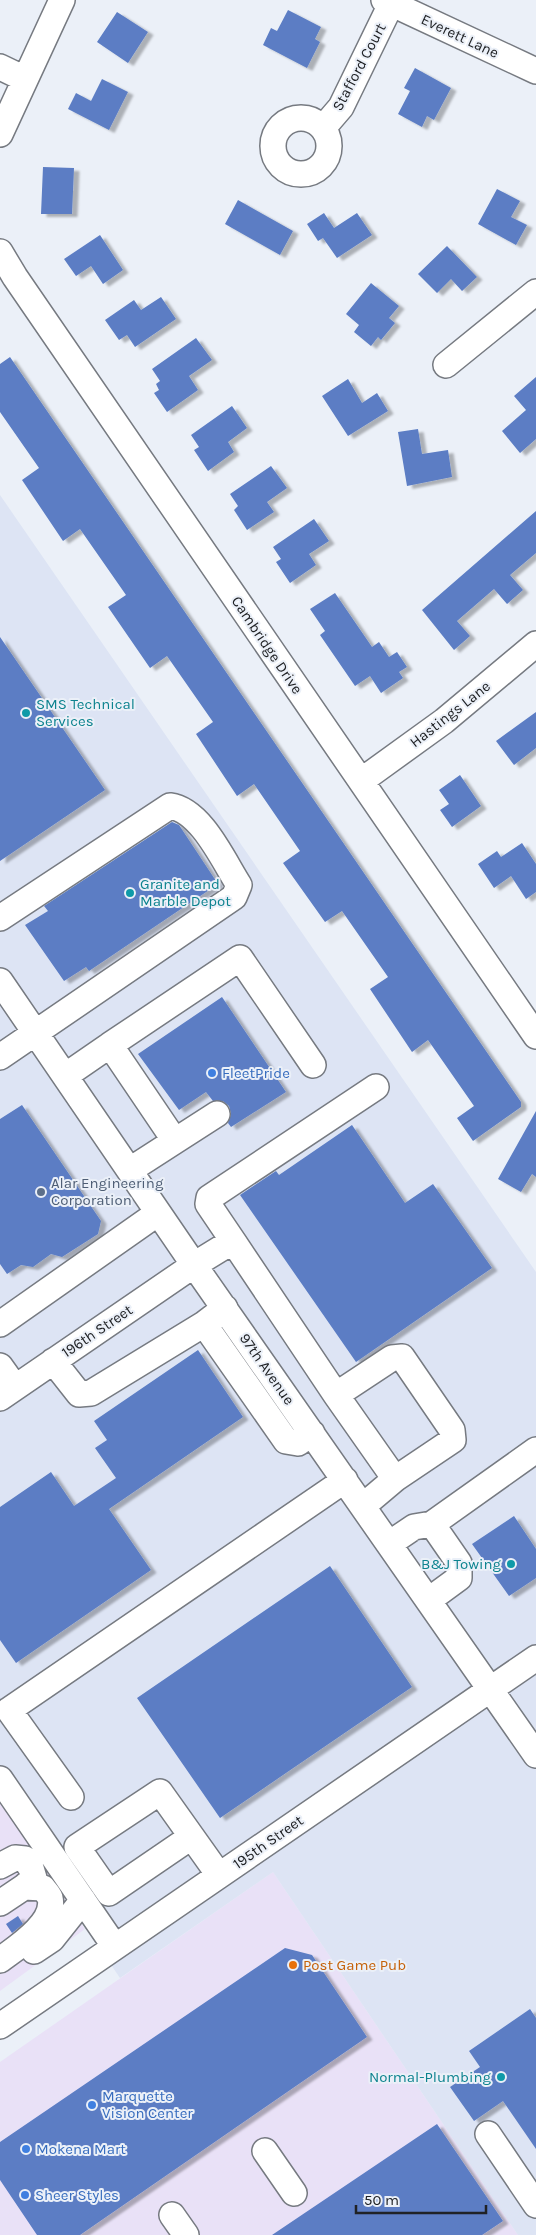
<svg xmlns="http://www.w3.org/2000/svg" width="536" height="2235" font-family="Karla,sans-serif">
	<defs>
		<filter id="shadow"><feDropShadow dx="5.5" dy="3" stdDeviation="1" flood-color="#0004"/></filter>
	</defs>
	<rect width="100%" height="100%" fill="#ebf0f8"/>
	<!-- commercial -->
	<path fill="#e9e1f7" d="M0,1802L85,1929L0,1991Z
		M273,1872L518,2235H0V2062Z"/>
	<!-- built -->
	<path fill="#dde4f4" d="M0,495L536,1272V2235H518L273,1872L120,1978L0,1802Z"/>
	<!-- building -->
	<path fill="#5b7dc4" filter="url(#shadow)" d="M288,10L321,27L315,39L320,42L307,68L263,45L271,28L277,31Z
		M117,12L148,32L128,63L97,42Z
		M415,68L451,88L434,120L427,116L422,127L398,114L410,91L404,88Z
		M102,79L128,92L109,130L68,109L76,93L91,101Z
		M43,167L74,168L72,214H41Z
		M497,189L520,201L511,217L527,225L516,245L478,224Z
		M238,200L293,231L280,255L225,224Z
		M324,213L334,228L357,213L372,235L337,258L323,238L318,241L307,224Z
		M100,235L123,270L103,284L91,266L76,276L64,259Z
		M447,246L477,277L462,291L451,279L437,293L418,274Z
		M371,283L399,306L389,318L395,323L381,340L378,337L371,346L354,332L359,325L346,314Z
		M161,297L176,319L135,347L127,335L119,340L105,320L134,300L141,310Z
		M196,338L212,360L189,376L198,390L167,412L154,393L159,390L156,384L160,381L152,369Z
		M10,357L521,1102V1107L473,1141L457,1118L474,1106L428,1040L412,1052L370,989L388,977L342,911L325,922L283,863L300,851L254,784L237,796L196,734L213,722L167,656L150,668L108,607L126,595L80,529L63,541L22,480L39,468L0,412V364Z
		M536,377V439L520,453L502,431L526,410L514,396Z
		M348,379L362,403L377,393L388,411L348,436L322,396Z
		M232,406L247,428L228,442L234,452L208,471L194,450L199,447L191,435Z
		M418,429L422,454L448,450L452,477L407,486L398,432Z
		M271,466L287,488L267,502L274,512L247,530L234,510L238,506L230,494Z
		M536,511V553L510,575L523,590L507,604L494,589L457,621L470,636L454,650L422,610Z
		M314,519L329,541L309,554L316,565L290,583L276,562L281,559L273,547Z
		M335,593L372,647L379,642L389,657L397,652L407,667L399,672L403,678L381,693L370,676L355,686L320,635L325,631L310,609Z
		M0,637L105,790L0,861Z
		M536,712V748L514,765L496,741Z
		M460,775L481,806L452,827L440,810L449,804L439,790Z
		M172,822L179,825L218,884L89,971L86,967L64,981L25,925L48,911L44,906Z
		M522,843L536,864V892L526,899L511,876L494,888L478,864L497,851L501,857Z
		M222,997L286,1092L231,1127L228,1123L231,1114L229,1106L223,1101H213L206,1092L179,1110L138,1054Z
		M22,1105L101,1221L98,1234L62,1257L51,1254L33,1267L21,1265L7,1274L0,1264V1119Z
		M536,1111V1177L532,1174L521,1192L498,1179Z
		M352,1125L405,1203L433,1184L492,1268L356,1362L240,1195L276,1171L279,1175Z
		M198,1350L243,1417L109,1509L151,1570L16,1663L0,1640V1507L51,1472L74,1506L116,1478L95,1448L107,1440L94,1421Z
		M514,1516L536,1549V1578L509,1596L472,1544Z
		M330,1566L412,1687L220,1818L137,1698Z
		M18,1916L23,1924L12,1933L6,1924Z
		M285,1948L312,1955L367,2037L80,2235H37L0,2180V2142Z
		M530,2009L536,2018V2149L503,2101L474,2121L450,2087L480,2067L469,2051Z
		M437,2124L503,2221L482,2235H272Z"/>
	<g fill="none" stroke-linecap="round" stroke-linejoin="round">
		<!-- minor casing -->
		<g stroke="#767a81" stroke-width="28">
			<path id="minor" d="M384,0L536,71
				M0,67L25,79
				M273 146a28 28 0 1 1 56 0a28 28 0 1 1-56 0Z
				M323,128L341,107L393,0
				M0,134L62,0
				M0,252L15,277L536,1036
				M446,365L536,292
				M361,781L444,721L536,644
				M0,918L170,806C201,810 223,860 239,885L234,897L0,1057
				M0,981L194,1265L536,1755
				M110,1045L240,958L313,1065
				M65,1076L110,1045L175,1141L130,1170
				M175,1141L217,1114
				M233,1241L336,1395L392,1358L402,1357L452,1430L453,1440L395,1479L363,1506
				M0,1324L158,1213
				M204,1324L286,1441L298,1443L312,1433
				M53,1361L79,1394L91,1393L204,1324L225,1308
				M0,1366L15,1387
				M336,1395L395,1479
				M0,1398L194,1265L233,1241L208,1204L209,1198L376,1087
				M432,1524L536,1450
				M389,1544L414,1527L432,1524L459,1563V1578L429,1600
				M0,1779L115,1947
				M71,1797L9,1710L345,1480
				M191,1837L109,1893L77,1847L160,1792L219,1875
				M0,1866L15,1858L25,1859L31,1868L34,1878L24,1887L0,1903
				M34,1951L52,1939L83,1900
				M0,1960C16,1948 56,1923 50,1898C49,1895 45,1891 43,1888L24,1887
				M0,2026L536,1658
				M488,2134L536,2205
				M265,2151L294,2193
				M172,2215L186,2235"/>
		</g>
		<!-- minor -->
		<use href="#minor" stroke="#fff" stroke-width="25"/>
	</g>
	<!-- markers -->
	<g fill="#0f9aa8" stroke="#ebf0f8" stroke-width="2">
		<circle cx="26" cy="713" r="5"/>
		<circle cx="130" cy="893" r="5"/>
		<circle cx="511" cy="1564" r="5"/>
		<circle cx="501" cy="2077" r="5"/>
	</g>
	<g fill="#3f7fe0" stroke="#ebf0f8" stroke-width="2">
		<circle cx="212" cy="1073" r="5"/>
		<circle cx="92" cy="2105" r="5"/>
		<circle cx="26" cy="2149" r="5"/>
		<circle cx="25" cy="2195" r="5"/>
	</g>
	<circle fill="#5c6f8a" stroke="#ebf0f8" stroke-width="2" cx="41" cy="1192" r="5"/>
	<circle fill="#e8710a" stroke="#ebf0f8" stroke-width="2" cx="293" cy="1965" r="5"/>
	<g text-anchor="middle" stroke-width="4" stroke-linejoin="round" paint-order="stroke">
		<!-- street labels -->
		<g font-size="15" fill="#202225" stroke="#ebf0f8">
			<text transform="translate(460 36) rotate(25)" y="5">Everett Lane</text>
			<text transform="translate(359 67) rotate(-62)" y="5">Stafford Court</text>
			<text transform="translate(267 645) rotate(56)" y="5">Cambridge Drive</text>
			<text transform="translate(450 714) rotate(-38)" y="5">Hastings Lane</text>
			<text transform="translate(97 1331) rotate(-34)" y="5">196th Street</text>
			<text transform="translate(267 1369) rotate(55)" y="5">97th Avenue</text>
			<text transform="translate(268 1842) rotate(-35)" y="5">195th Street</text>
		</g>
		<!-- culture labels -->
		<g font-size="15" fill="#0d838f" stroke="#ebf0f8" text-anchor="start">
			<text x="36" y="709">SMS Technical<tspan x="36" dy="17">Services</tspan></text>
			<text x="140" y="889">Granite and<tspan x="140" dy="17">Marble Depot</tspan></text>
			<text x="501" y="1569" text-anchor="end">B&amp;J Towing</text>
			<text x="491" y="2082" text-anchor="end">Normal-Plumbing</text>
		</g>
		<!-- shop labels -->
		<g font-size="15" fill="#366cbe" stroke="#ebf0f8" text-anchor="start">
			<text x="222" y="1078">FleetPride</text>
			<text x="102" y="2101">Marquette<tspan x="102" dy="17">Vision Center</tspan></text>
			<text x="36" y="2154">Mokena Mart</text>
			<text x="35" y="2200">Sheer Styles</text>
		</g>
		<!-- service labels -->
		<g font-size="15" fill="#4e5e75" stroke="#ebf0f8" text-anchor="start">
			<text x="51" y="1188">Alar Engineering<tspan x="51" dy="17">Corporation</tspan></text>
		</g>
		<!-- food labels -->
		<g font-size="15" fill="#c56008" stroke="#ebf0f8" text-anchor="start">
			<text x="303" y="1970">Post Game Pub</text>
		</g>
	</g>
	<!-- scale -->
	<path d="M356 2205v8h130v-8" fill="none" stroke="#202225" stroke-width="2.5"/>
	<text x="364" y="2205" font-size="15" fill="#202225" stroke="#ebf0f8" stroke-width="4" paint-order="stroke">50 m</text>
</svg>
